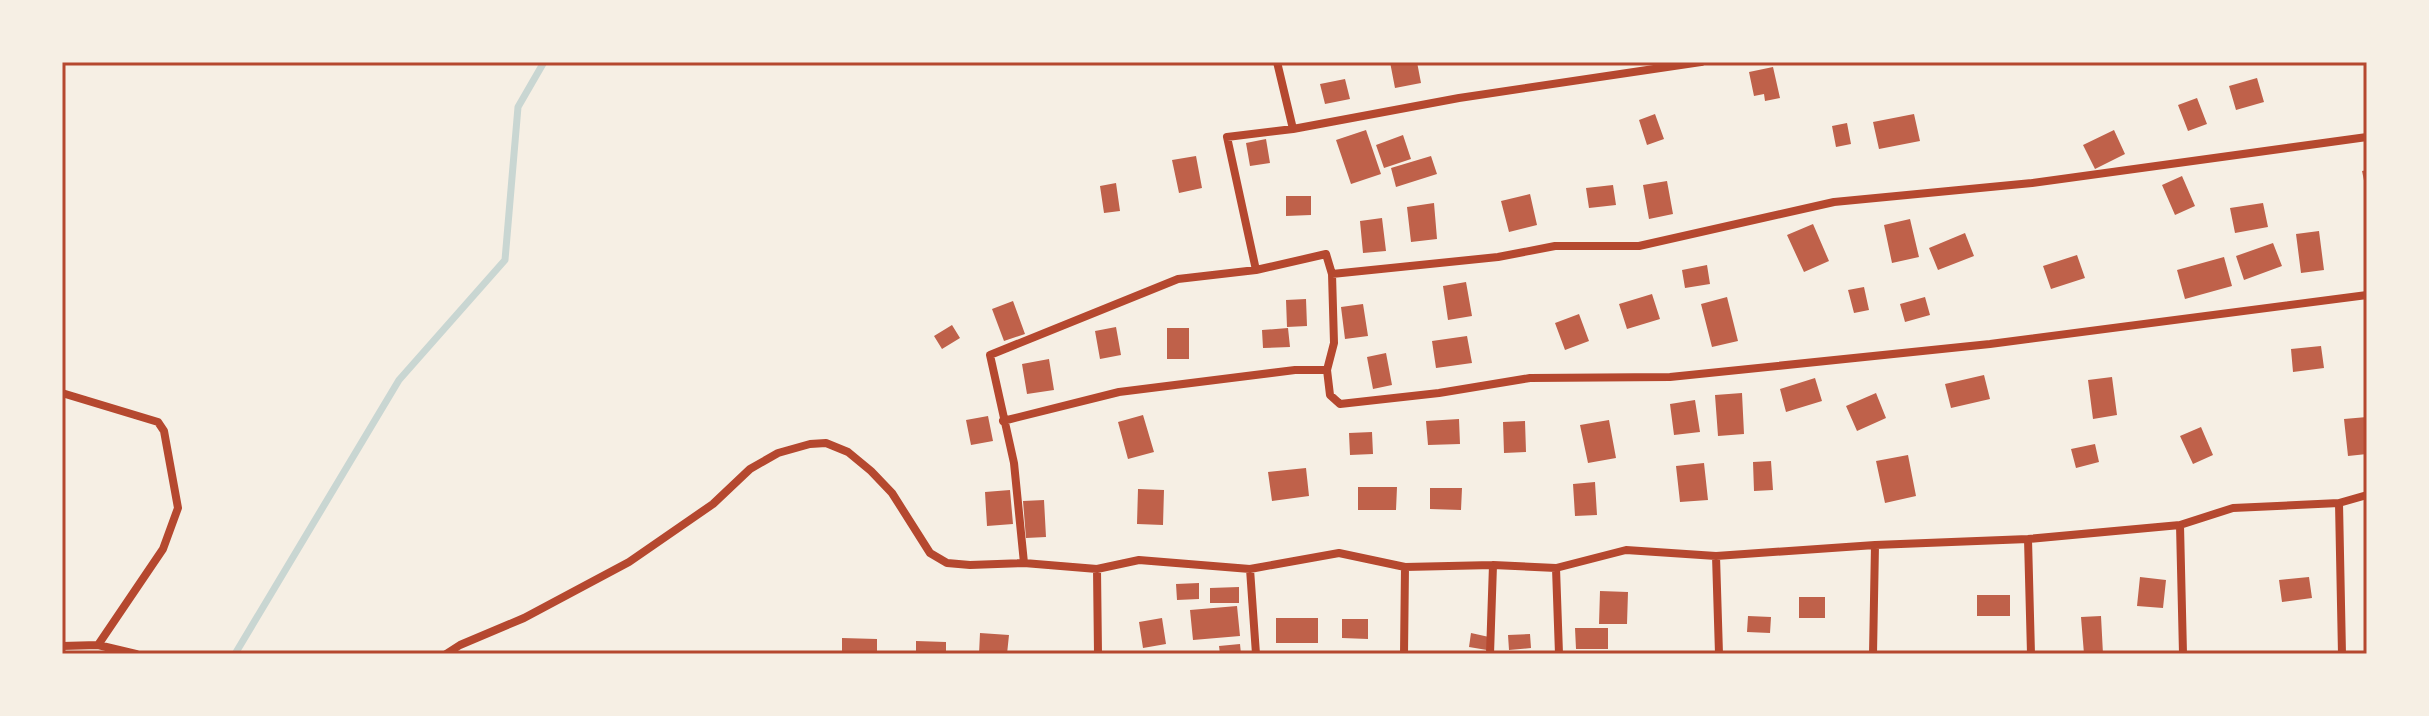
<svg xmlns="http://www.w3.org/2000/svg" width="2429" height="716" font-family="Roboto,sans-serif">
	<rect width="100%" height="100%" fill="#f6efe4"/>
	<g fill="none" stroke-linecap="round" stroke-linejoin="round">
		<!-- stream -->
		<path stroke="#c9d6d2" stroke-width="7" d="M235,654L399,380L505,260L518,107L544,62"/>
	</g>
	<!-- building -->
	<path fill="#bf614a" d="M1390,62H1417L1421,83L1395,88Z
		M1773,67L1780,98L1765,101L1764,94L1754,96L1749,72Z
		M2257,78L2264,102L2236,110L2229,86Z
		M1345,79L1350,99L1325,104L1320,84Z
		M2197,98L2207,124L2188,131L2178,105Z
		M1655,114L1664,139L1647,145L1639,120Z
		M1914,114L1920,141L1879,149L1873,122Z
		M1847,123L1851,144L1836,147L1832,126Z
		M1366,130L1381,174L1351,184L1336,140Z
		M2114,130L2125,154L2095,169L2083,145Z
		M1403,135L1411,159L1384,168L1376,145Z
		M1266,139L1270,163L1250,166L1246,143Z
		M1196,156L1202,188L1179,193L1172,160Z
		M1431,156L1437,174L1396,187L1391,168Z
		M2367,170V190H2366L2362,171Z
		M2182,176L2195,206L2175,215L2162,185Z
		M1667,181L1673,214L1649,219L1643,185Z
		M1116,183L1120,211L1104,213L1100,186Z
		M1613,185L1616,205L1589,208L1586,188Z
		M1530,194L1537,225L1509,232L1501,201Z
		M1286,196H1311V215L1286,216Z
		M1434,203L1437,239L1411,242L1407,207Z
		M2263,203L2268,227L2235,233L2230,208Z
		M1382,218L1386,251L1363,253L1360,221Z
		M1910,219L1919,257L1892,263L1884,225Z
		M1813,224L1829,261L1804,272L1787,235Z
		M2319,231L2324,270L2301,273L2296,234Z
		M1965,233L1974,256L1938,270L1929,248Z
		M2273,243L2282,266L2244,280L2236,256Z
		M2077,255L2085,278L2051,289L2043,266Z
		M2224,257L2232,286L2185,299L2177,270Z
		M1707,265L1710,284L1685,288L1682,270Z
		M1466,282L1472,316L1448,320L1443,286Z
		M1864,287L1869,310L1854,313L1848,290Z
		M1652,294L1660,319L1627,329L1619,304Z
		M1727,297L1738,341L1712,347L1701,304Z
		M1925,297L1930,315L1905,322L1900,304Z
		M1306,299L1307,326L1287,327L1286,300Z
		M1013,301L1025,334L1004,341L992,309Z
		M1363,304L1368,336L1345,339L1341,307Z
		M1579,314L1589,341L1565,350L1555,323Z
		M952,325L960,338L942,349L934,336Z
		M1116,327L1121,355L1100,359L1095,331Z
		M1167,328H1189V359H1167Z
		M1288,328L1290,347L1263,348L1262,330Z
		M1467,336L1472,363L1436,368L1432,341Z
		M2321,346L2324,368L2293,372L2291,349Z
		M1386,353L1392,385L1373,389L1367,357Z
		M1049,359L1054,390L1027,394L1022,364Z
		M1984,375L1990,399L1951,408L1945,384Z
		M2112,377L2117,415L2093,419L2088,380Z
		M1815,378L1822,401L1786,412L1780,389Z
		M1742,393L1744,434L1718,436L1715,395Z
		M1876,393L1886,418L1857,431L1846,406Z
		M1695,400L1700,432L1674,435L1670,404Z
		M1143,415L1154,452L1128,459L1118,422Z
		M988,416L993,441L971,445L966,420Z
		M2367,417V454L2348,456L2344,419Z
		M1459,419L1460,444L1428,445L1426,421Z
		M1609,420L1616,458L1588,463L1580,425Z
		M1525,421L1526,452L1504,453L1503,422Z
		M2201,427L2213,455L2193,464L2180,436Z
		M1372,432L1373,454L1350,455L1349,433Z
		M2095,444L2099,462L2076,468L2071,449Z
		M1908,455L1916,496L1885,503L1876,461Z
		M1771,461L1773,490L1754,491L1753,462Z
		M1704,463L1708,500L1680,502L1676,466Z
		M1306,468L1309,496L1272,501L1268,472Z
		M1595,482L1597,515L1575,516L1573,484Z
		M1358,487H1397L1396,510H1358Z
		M1430,488H1462L1461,510L1430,509Z
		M1138,489L1164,490L1163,525L1137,524Z
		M1010,490L1013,524L987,526L985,492Z
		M1044,500L1046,537L1026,538L1023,501Z
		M2140,577L2166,580L2163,608L2137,606Z
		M2309,577L2312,598L2282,602L2279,580Z
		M1199,583V599L1177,600L1176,584Z
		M1239,587V603H1210V588Z
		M1600,591L1628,592L1627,624H1599Z
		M1977,595H2010V616H1977Z
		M1799,597H1825V618H1799Z
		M1237,606L1240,636L1193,640L1190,610Z
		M1748,616L1771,617L1770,633L1747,632Z
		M2101,616L2103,654H2084L2081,617Z
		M1162,618L1166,644L1143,648L1139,622Z
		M1276,618H1318V643H1276Z
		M1342,619H1368V639L1342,638Z
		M1575,628H1608V649H1576Z
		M980,633L1009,635L1007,654H979Z
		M1471,633L1489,637L1487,650L1469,647Z
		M1530,634L1531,648L1509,650L1508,635Z
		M842,638L877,639V654H842Z
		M916,641L946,642V654H916Z
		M1240,644L1241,654H1220L1219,646Z"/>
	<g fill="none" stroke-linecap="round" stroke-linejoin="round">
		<!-- minor -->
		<path stroke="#b5482f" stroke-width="8" d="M1277,62L1293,129
			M1256,270L1227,137L1293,129L1459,98L1701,62
			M1332,274L1498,257L1555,246H1639L1834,202L2032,183L2367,137
			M62,393L158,422L164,431L178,508L163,549L98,645
			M1003,421L1119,392L1295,370H1327
			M2339,503L2342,654
			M2180,525L2183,654
			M2028,539L2031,654
			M1716,556L1719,654
			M1024,563L1014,463L990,355L1178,279L1256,270L1326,254L1332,274L1334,343L1327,370L1330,395L1340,404L1439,393L1530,378L1670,377L1990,344L2367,295
			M1556,568L1559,654
			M1097,569L1098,654
			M1250,569L1256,654
			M62,646L98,645L136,654
			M446,654L460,645L524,618L629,562L713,504L750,469L778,453L810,444L826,443L848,452L871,471L892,493L930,553L947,563L970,565L1024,563L1097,569L1139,560L1250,569L1339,553L1405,567L1493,565L1556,568L1626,550L1716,556L1875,545L2028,539L2180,525L2233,508L2339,503L2367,495
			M1404,654L1405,567
			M1490,654L1493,565
			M1873,654L1875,545"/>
	</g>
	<!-- border -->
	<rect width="2429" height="716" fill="none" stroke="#f6efe4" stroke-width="128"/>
	<rect x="64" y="64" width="2301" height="588" fill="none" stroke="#b5482f" stroke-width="3"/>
</svg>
